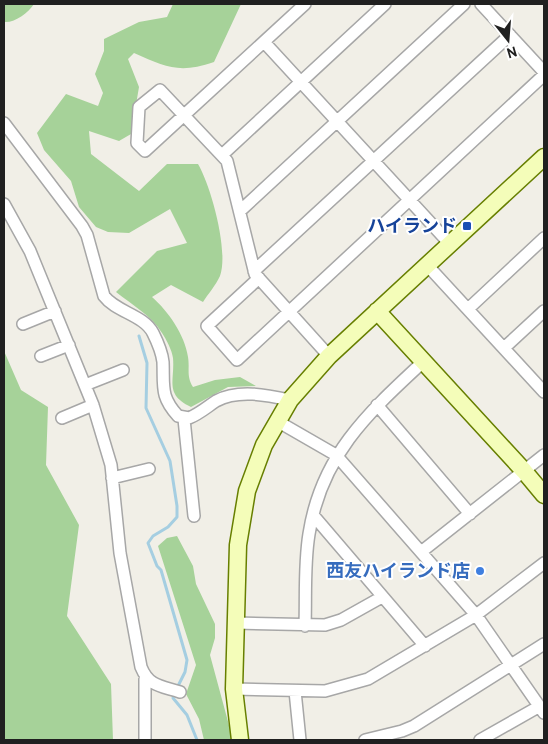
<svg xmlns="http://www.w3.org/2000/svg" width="548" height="744" font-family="Overpass,'Noto Sans JP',sans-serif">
	<rect width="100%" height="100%" fill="#f1efe7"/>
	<!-- forest -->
	<path fill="#a6d299" d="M4,4H34C28,13 15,23 4,22Z
		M173,4H241L214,62C179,74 166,67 134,53L128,59L139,87L131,134L119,141L89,131L91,154L139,191L167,164H198C211,186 229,251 220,276C216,285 208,294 203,302L171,285L152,297C168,311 185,335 188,357C190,369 186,376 193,387L215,380L240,377L256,386L228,387L191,407C164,394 175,381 173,358C172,350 166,339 162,333C151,315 132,305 116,292L157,251L187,243L170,209L129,233L108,232L96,227L79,207L71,181L44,150L37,133L66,94L98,106L103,93L95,74L104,51V39L139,22L167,17Z
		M4,351L21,390L48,407L46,465L79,525L67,616L111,684L113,740H4Z
		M177,536L193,566L196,584L215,624V638L210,655L233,740H204L199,719L186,694L196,665L158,546L167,538Z"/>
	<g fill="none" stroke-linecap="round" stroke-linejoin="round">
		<!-- stream -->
		<path stroke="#a5cee1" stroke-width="3" d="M139,336L147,363L146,408L170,461L177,506V517L168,527L153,536L148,543L157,566L161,570L187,660L185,672L177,688
			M174,693L173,698L187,715L197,740"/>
		<!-- street casing -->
		<g stroke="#a7a7a7" stroke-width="14">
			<path id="street" d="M305,4L145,151L137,143L139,107L160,90L227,161L255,274L329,356
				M481,4L544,72
				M264,42L450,244
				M4,123L82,226L87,235L104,296C116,312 144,315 153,333C157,341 162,353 163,362C164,387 160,396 178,416L189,418C199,414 207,407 216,401C238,389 267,395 290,400
				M222,155L385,4
				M4,204L30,251L93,405L111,465L120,553L141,667C149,687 162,686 180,692
				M240,211L464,4
				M427,265L544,392
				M254,271L510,35
				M259,278L207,326L237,360L544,75
				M468,309L544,238
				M23,324L55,311
				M504,348L544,311
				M41,356L69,345
				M85,385L123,370
				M377,405L470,514
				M62,418L93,405
				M184,419L194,516
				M277,421L336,455L476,615L544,713
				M112,478L149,469
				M313,515L425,646
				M421,552L544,455
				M236,623L325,625L341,620L382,597
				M305,626C306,596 304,564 309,534C321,455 369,412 424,361
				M234,689L325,691L368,679L476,615L544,563
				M295,691L300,740
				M145,740V679
				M365,740L402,731L414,726L544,644
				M480,740L540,706"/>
		</g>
		<!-- secondary casing -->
		<g stroke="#677f00" stroke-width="19">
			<path id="secondary" d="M377,311L524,471L544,495
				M240,740L234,689L238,545L247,491L264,445L290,400L329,356L544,157"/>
		</g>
		<!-- street -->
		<use href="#street" stroke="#fff" stroke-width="11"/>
		<!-- secondary -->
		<use href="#secondary" stroke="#f4fdb9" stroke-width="16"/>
	</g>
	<!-- markers -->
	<rect fill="#1a4fb4" stroke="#fff" stroke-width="2" x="462" y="221" width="10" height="10" rx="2.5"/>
	<circle fill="#3f7fe0" stroke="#fff" stroke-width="2" cx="480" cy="571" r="5"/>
	<g text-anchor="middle" stroke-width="4" stroke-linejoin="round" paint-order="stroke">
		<!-- transit labels -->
		<g font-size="18" font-weight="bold" fill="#164399" stroke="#fff" text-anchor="end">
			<text x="457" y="232">ハイランド</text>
		</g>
		<!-- shop labels -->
		<g font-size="18" font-weight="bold" fill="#366cbe" stroke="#fff" text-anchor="end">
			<text x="470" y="577">西友ハイランド店</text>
		</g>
	</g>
	<!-- border -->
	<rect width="548" height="744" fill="none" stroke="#202020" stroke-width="10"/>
	<!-- north arrow -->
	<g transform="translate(508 40) rotate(163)" stroke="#ffffff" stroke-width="4" paint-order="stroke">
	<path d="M0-4L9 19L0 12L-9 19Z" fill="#202020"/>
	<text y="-8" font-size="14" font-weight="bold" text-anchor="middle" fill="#202020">N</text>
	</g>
</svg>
